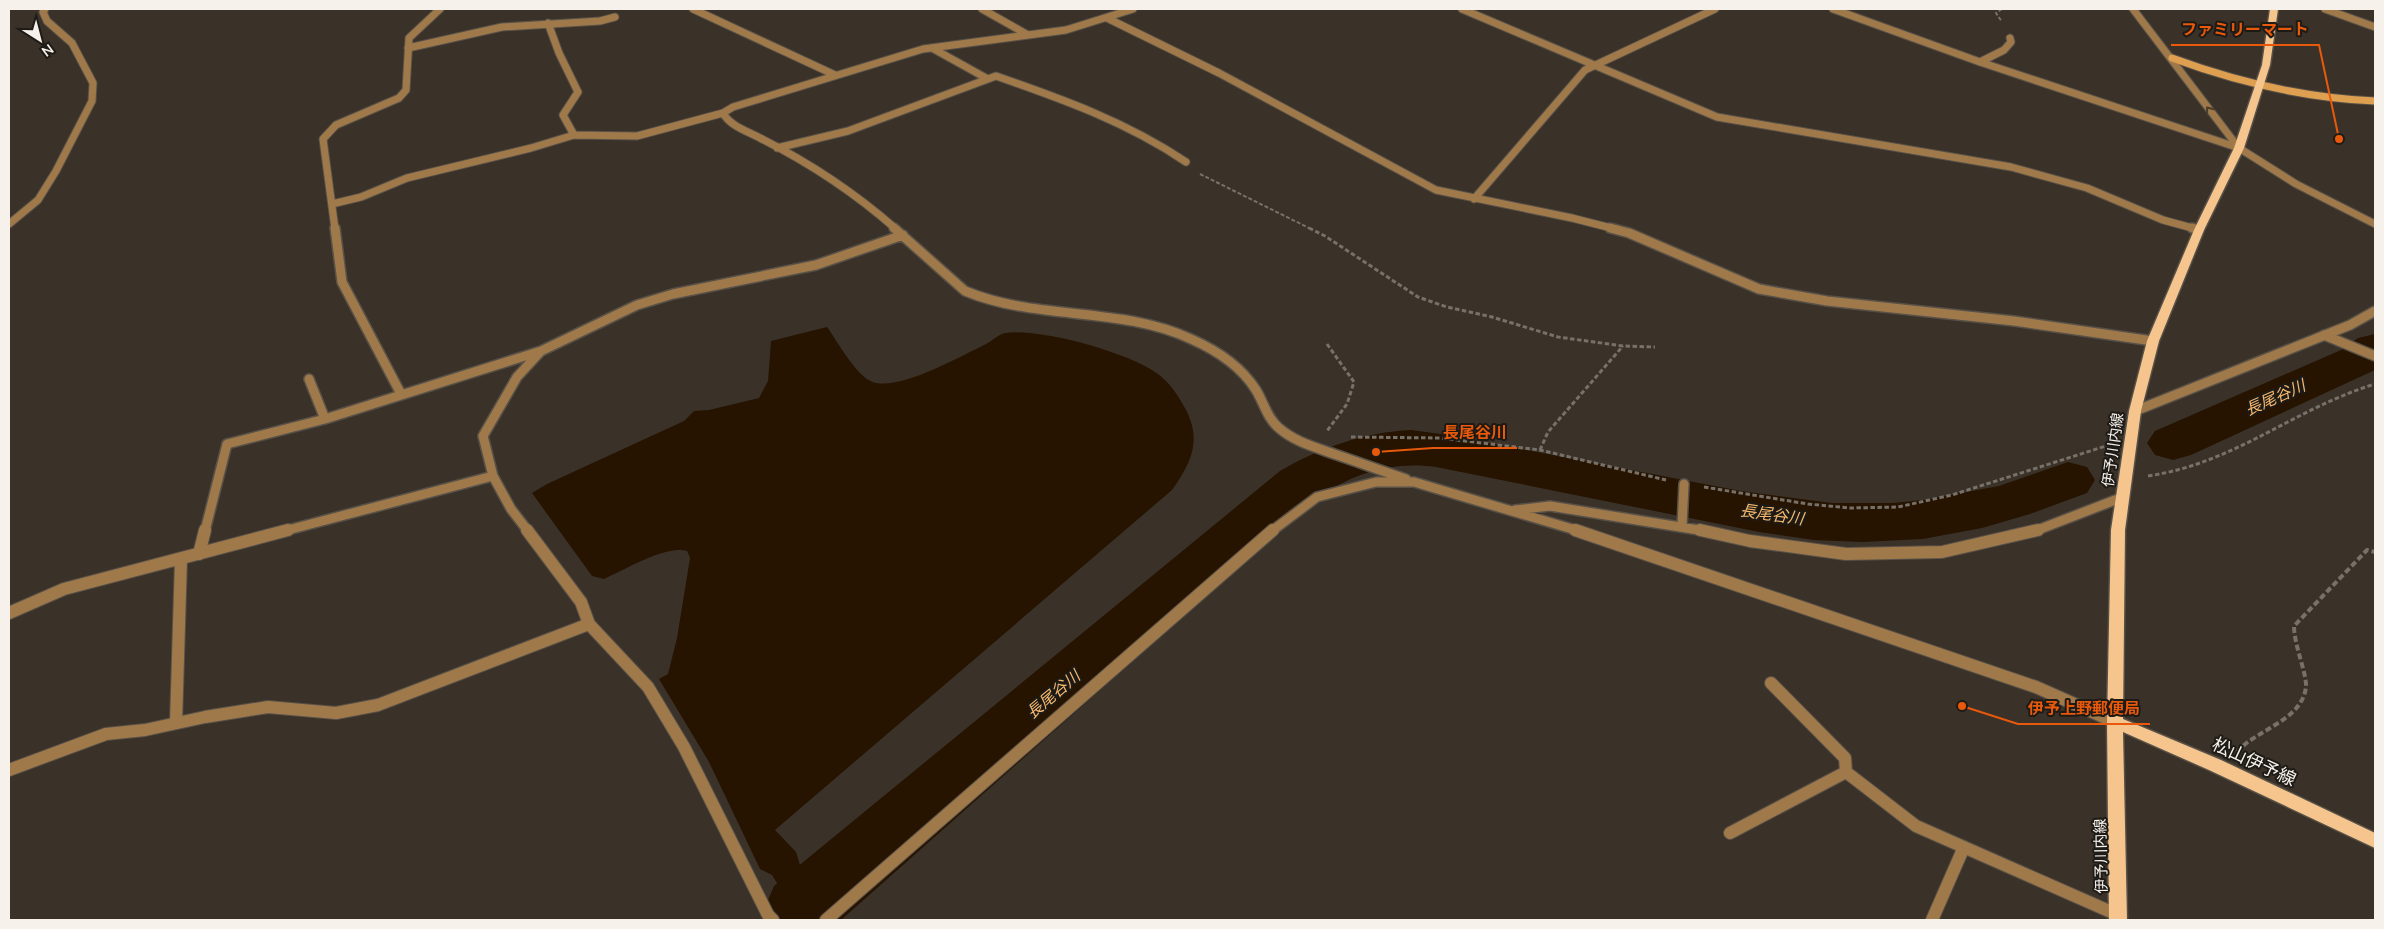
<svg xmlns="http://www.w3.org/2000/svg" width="2384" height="929" font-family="Mulish,'Noto Sans JP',sans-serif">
	<rect width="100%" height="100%" fill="#3a3229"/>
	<!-- water -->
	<path fill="#261400" d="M827,327C838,342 858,380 876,383C905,388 959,357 986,344C992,341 999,334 1005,333C1040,328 1126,352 1155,372C1169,381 1178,395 1186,410C1202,441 1191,463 1172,490L775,830L796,852L805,882L819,900L804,912L790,905L772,875L760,869L709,762L659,679L668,674L677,638L690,558L687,551C665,545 625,570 604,579L592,576L532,493L547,484L684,421L694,411L709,410L759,398L768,381L771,341Z"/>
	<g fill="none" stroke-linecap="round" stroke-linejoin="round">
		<!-- river -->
		<path fill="#261400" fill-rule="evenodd" d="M2375,334V370L2191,455L2173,460L2155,455L2147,443L2155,431L2341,350L2358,338Z
			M1411,430L1448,435L1741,491L1832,503H1893L1923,500L1999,486L2068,462L2087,467L2095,480L2087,493L2030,514L1982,528L1923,539L1862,542L1814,540L1759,532L1436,467C1391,461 1355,473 1318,497L841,920H768L764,910L774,886L1280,471C1319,448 1365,432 1411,430Z"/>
		<!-- street-far2 casing -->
		<g stroke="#585148" stroke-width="9">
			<path id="street-far2" d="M693,9L835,75
				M982,9L1028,35
				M1462,9L1717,117L2011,167L2087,188L2163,220L2196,229
				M1833,9L1980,62L2239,148L2296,184L2375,224
				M2133,9L2238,147
				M2325,9L2375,27
				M1107,18L1219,73L1436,190L1572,218L1615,229
				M548,23L559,53L578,92L563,115L574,135
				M408,48L502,27L600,21L615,17
				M932,48L986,78
				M1980,62L2004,50L2011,42L2010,38
				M777,148L848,131L996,76C1062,99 1127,122 1186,162
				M1474,199L1585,70L1715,9
				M332,204L361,197L407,178L531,148L574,135L637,136L723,113
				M9,224L38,200L56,171L92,101L93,83L72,43L47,21L43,12L45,9
				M335,229L323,139L336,125L399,98L406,90L409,38L440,9
				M896,229C855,193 808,162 760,138C747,131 730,126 723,113L733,107L923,49L1066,30L1133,9"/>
		</g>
		<!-- street-far1 casing -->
		<g stroke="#585148" stroke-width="12">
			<path id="street-far1" d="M335,228L342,282L401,394
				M894,228L965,291C1037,321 1120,306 1191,339C1216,350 1241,366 1256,390C1264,403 1267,418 1279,428C1295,442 1315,447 1334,454C1358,462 1382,471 1406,479
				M1610,228L1629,233L1759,289L1827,301L2014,321L2153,341
				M2192,228L2199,230
				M2324,335L2375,356
				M309,379L325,419
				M2135,411L2350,325L2375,311
				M493,476L483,436L517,377L541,351L637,305L673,294L816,265L903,235
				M1515,510L1550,506L1705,531
				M1682,526L1684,484
				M205,531L227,444L325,419L541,351
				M284,531L493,476L511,509L528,531
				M1272,531L1317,497L1376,482H1414L1579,531
				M2035,531L2123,497"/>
		</g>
		<!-- street casing -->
		<g stroke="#585148" stroke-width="14">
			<path id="street" d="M527,530L581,602L589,624L648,687L684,747L768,915L773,920
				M1575,530L2036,687L2115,722
				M1700,530L1750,541L1846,554L1942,552L2038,530
				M199,554L205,530
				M9,613L64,589L288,530
				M176,723L181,559
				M9,770L106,734L145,730L205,717L268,707L336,713L378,705L589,624
				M1846,772L1916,826L2118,915
				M1730,833L1846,772L1845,758L1771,683
				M826,920L1273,530
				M1932,920L1964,847"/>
		</g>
		<!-- secondary casing -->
		<g stroke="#585148" stroke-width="9">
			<path id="secondary" d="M2172,58C2237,82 2305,98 2375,101"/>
		</g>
		<!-- primary casing -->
		<g stroke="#585148" stroke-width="3">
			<path id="primary" d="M2270,9H2278L2270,65L2244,148L2204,230L2159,341L2141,411L2125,530L2123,719L2221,760L2375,833V848L2209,770L2123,732L2127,920H2109L2107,722L2111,530L2129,411L2147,341L2194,230L2234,148L2262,65Z"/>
		</g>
		<!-- path-far2 -->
		<path stroke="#787169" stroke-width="2" stroke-dasharray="4 2" stroke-linecap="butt" d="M2002,9L1996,13L2002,22
			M1200,174L1311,229"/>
		<!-- path-far1 -->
		<path stroke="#787169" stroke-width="3" stroke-dasharray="4.5 2.5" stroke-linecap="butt" d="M1309,228L1325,236L1418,297L1447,307L1492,317L1558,337L1623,346L1655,347
			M1327,344L1354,382L1347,404L1327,431
			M1351,437L1440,438L1540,450L1666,480
			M1540,450L1548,432L1623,346
			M2148,476C2236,463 2293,409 2375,384
			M1704,487L1808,504L1850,508L1898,507L1952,495L2109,445"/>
		<!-- path -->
		<path stroke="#787169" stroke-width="4" stroke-dasharray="6 3" stroke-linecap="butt" d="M2237,752C2255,730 2302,721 2306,687C2307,674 2294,645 2294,626L2367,550L2375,552"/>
		<!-- street-far2 -->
		<use href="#street-far2" stroke="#a0794a" stroke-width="7"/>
		<!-- street-far1 -->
		<use href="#street-far1" stroke="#a0794a" stroke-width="9"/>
		<!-- street -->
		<use href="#street" stroke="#a0794a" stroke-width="12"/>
		<!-- secondary -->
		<use href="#secondary" stroke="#de9f50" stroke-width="7"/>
		<!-- primary -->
		<use href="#primary" fill="#f5c58d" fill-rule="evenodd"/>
	</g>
	<!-- one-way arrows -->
	<defs><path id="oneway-chevron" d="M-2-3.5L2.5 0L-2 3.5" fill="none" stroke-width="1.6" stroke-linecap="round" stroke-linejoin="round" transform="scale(1.25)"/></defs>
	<use stroke="#4c3c29" href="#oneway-chevron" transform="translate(2209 110) rotate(-128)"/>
	<g text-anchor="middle" stroke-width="4" stroke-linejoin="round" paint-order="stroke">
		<!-- street labels -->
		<g font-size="15" fill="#f6f1eb" stroke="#1e1b17">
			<text transform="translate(2113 450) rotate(-82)" y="5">伊予川内線</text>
			<text transform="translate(2101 856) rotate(-91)" y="5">伊予川内線</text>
		</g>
		<!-- water labels -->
		<g font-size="16" font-style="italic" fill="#f8b96d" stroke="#1e1b17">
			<text transform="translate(2275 397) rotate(-24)" y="6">長尾谷川</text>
			<text transform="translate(1772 514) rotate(8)" y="6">長尾谷川</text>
			<text transform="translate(1053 694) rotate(-40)" y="6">長尾谷川</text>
		</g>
		<!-- near-street labels -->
		<g font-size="18" fill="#f6f1eb" stroke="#1e1b17">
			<text transform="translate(2254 762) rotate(25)" y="6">松山伊予線</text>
		</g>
	</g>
	<!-- callouts -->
	<path fill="none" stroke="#e8590c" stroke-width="2" d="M2339 139L2319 45H2171M1376 452L1433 448H1517M1962 706L2018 724H2150"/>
	<g fill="#e8590c" stroke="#1e1b17" stroke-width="2">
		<circle cx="2339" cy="139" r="5"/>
		<circle cx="1376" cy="452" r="5"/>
		<circle cx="1962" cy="706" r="5"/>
	</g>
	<g font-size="16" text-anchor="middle" font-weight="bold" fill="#e8590c" stroke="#1e1b17" stroke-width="4" stroke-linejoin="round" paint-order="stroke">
		<text x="2245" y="35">ファミリーマート</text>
		<text x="1475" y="438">長尾谷川</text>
		<text x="2084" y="714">伊予上野郵便局</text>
	</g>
	<!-- border -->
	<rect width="2384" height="929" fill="none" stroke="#f6f1eb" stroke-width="20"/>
	<!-- north arrow -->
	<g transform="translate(40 40) rotate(144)" stroke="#1e1b17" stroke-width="4" paint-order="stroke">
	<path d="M0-4L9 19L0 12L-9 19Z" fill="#f6f1eb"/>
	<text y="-8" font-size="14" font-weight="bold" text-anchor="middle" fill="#f6f1eb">N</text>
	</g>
</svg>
